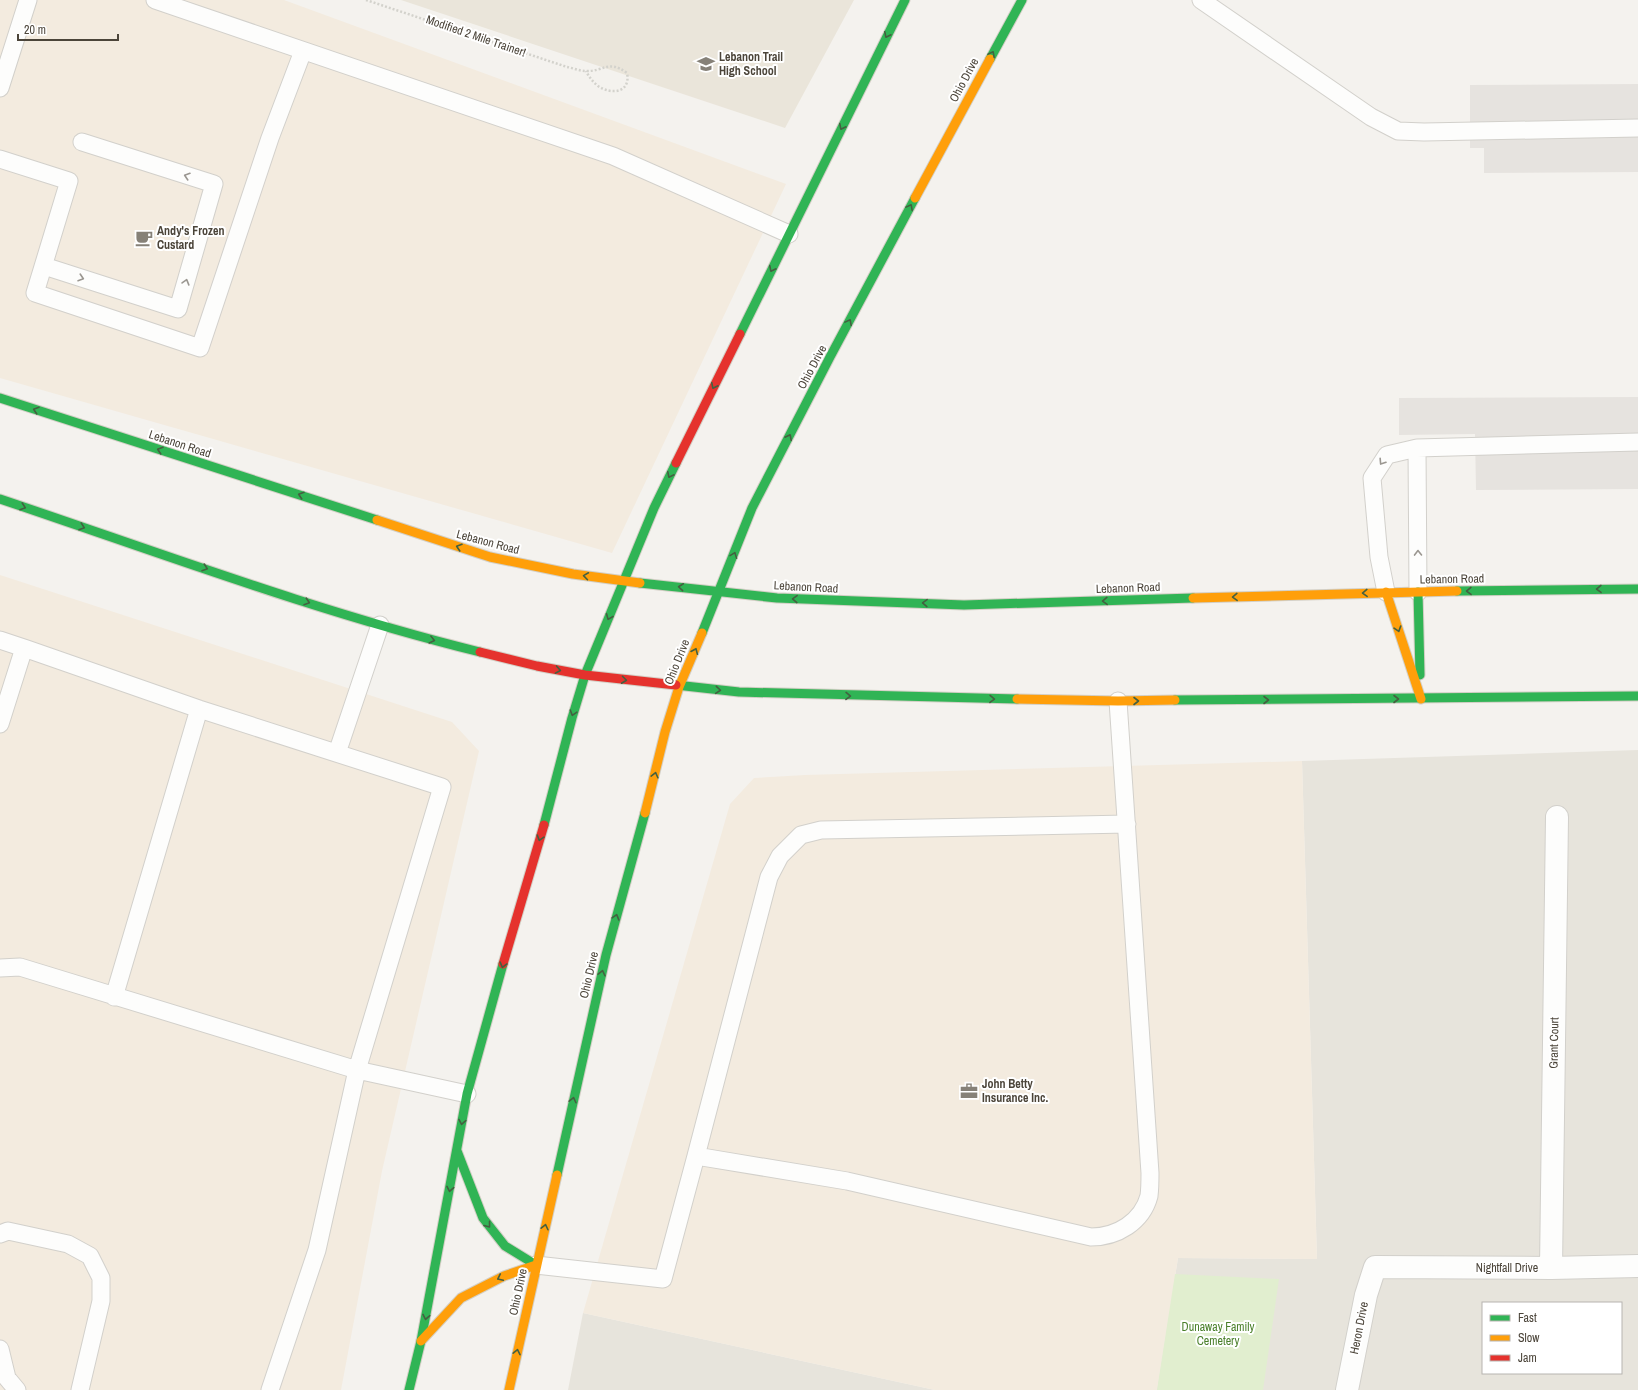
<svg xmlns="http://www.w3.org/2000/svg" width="1638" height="1390" font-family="'Archivo Narrow',sans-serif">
	<rect width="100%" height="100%" fill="#f4f2ee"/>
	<!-- residential -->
	<path fill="#e7e4dc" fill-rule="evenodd" d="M1638,750V1390H1157L1178,1258L1317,1259L1302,761ZM1483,1303H1621V1373H1483Z
		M583,1313L935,1390H568Z"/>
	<!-- commercial -->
	<path fill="#f3ebdf" d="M0,0H284L786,184L612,553L0,378Z
		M0,575L452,722L479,751L382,1171L341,1390H0Z
		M1302,761L1317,1259L1178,1258L1157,1390H935L583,1313L730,804L754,778L805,775Z"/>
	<!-- education -->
	<path fill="#eae5da" d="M401,0H854L785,128Z"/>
	<!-- green -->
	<path fill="#e1eecf" d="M1175,1274L1279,1279L1263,1390H1157Z"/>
	<!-- parking -->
	<path fill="#e6e3df" d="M1638,84V172L1484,173V148H1470V85Z
		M1638,397V489L1476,490L1475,434L1399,435V398Z"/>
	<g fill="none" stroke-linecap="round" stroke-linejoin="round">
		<!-- lane casing -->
		<g stroke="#d2d0cb" stroke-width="19">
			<path id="lane" d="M155,0L613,156L789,234
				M1201,0L1371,117L1398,131L1424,132L1638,128
				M0,88L28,0
				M0,159L69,181L35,293L200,348L270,138L303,51
				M44,266L178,309L214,184L82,142
				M1417,448L1418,592
				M1386,592L1379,557L1372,478L1387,455L1417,448L1638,442
				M0,640L24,648
				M0,724L24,648L199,709L442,787L357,1070L317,1250L270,1390
				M337,753L380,625
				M0,968L20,967L357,1070L467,1094
				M114,997L199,709
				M696,1156L769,877L780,856L801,835L821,830L1127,824
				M0,1234L8,1231L68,1244L90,1256L101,1278V1301L80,1390
				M536,1265L663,1279L696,1156L847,1181L1091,1237C1117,1237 1142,1222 1149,1196C1150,1188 1150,1181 1150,1173L1118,701
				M0,1349L7,1378L17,1390"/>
		</g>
		<!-- street casing -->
		<g stroke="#d2d0cb" stroke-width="24">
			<path id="street" d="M1551,1268L1557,817
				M1347,1390L1366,1295L1375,1267L1551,1268L1638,1266"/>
		</g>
		<!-- fast casing -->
		<g stroke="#d3cfc5" stroke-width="11">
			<path id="fast" d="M990,59L1022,0
				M740,334L905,0
				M0,398L377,520
				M0,499C158,552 317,612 480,652
				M640,583L777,598L964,605L1193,598
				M1457,591L1638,589
				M1418,592L1420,675
				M702,633L752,508L830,357L915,198
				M676,685L739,692L1017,699
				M1175,700L1638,696
				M544,825L572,718L585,675L654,508L676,463
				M457,1151L483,1218L505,1246L536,1265
				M557,1175L606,955L645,813
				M409,1390L421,1341L467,1094L503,964"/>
		</g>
		<!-- slow casing -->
		<g stroke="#d3cfc5" stroke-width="11">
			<path id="slow" d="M915,198L990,59
				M377,520L490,557L573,574L640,583
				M1386,592L1421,699
				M1193,598L1457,591
				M1017,699L1118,701L1175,700
				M645,813L665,732L679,687L702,633
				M421,1341L461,1298L504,1276L536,1265
				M509,1390L557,1175"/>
		</g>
		<!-- jam casing -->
		<g stroke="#d3cfc5" stroke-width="11">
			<path id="jam" d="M676,463L740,334
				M480,652L537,666L585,675L676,685
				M503,964L544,825"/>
		</g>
		<!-- path -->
		<path stroke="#d3d2cc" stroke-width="2.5" stroke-dasharray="2 2" stroke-linecap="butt" d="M366,0L567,67C573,68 580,71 585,71C604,72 608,59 627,73C631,93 611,95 598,86C593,82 589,77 586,71"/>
		<!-- lane -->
		<use href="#lane" stroke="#fdfdfc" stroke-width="17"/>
		<!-- street -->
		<use href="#street" stroke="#fdfdfc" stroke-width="22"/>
		<!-- fast -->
		<use href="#fast" stroke="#30b455" stroke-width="9"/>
		<!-- slow -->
		<use href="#slow" stroke="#ff9f0a" stroke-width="9"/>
		<!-- jam -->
		<use href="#jam" stroke="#e5322d" stroke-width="9"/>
	</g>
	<!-- one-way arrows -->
	<defs><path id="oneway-chevron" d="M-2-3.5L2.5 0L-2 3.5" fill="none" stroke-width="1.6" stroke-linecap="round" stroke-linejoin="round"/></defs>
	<g stroke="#446040">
		<use href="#oneway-chevron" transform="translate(887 35) rotate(116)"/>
		<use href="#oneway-chevron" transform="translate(992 54) rotate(-62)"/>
		<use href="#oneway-chevron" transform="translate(842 127) rotate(116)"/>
		<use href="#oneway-chevron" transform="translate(910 207) rotate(-62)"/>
		<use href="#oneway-chevron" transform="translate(772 269) rotate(116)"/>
		<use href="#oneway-chevron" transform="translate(849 322) rotate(-62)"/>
		<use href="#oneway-chevron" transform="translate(714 386) rotate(116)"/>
		<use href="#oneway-chevron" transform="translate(36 410) rotate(-162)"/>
		<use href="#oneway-chevron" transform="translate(789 437) rotate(-63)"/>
		<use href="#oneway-chevron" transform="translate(160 450) rotate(-162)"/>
		<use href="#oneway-chevron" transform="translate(670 475) rotate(116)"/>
		<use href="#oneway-chevron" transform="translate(301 495) rotate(-162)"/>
		<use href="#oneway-chevron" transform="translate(23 507) rotate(19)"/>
		<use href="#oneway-chevron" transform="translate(82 527) rotate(19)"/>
		<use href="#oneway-chevron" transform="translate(459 547) rotate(-162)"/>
		<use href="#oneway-chevron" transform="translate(734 555) rotate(-69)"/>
		<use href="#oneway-chevron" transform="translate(205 568) rotate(19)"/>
		<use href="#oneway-chevron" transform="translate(586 576) rotate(-172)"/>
		<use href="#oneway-chevron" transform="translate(681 587) rotate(-174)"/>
		<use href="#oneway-chevron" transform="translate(1599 589) rotate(179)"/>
		<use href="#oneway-chevron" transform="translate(1469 591) rotate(179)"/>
		<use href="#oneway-chevron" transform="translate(1365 593) rotate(178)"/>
		<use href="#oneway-chevron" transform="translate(1235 597) rotate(178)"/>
		<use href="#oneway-chevron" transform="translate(795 599) rotate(-178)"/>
		<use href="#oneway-chevron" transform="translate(1105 601) rotate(178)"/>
		<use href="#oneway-chevron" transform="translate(307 602) rotate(18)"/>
		<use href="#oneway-chevron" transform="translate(925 603) rotate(-178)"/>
		<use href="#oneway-chevron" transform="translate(609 617) rotate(112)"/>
		<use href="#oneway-chevron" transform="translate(1398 629) rotate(72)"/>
		<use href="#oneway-chevron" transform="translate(432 640) rotate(14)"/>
		<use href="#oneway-chevron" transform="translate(695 651) rotate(-67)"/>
		<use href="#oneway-chevron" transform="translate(558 670) rotate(10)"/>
		<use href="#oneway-chevron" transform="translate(624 680) rotate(7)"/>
		<use href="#oneway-chevron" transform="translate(718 690) rotate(5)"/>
		<use href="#oneway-chevron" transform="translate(848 696) rotate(1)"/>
		<use href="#oneway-chevron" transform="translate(992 699) rotate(1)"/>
		<use href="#oneway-chevron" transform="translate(1396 699)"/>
		<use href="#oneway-chevron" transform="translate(1266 700)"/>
		<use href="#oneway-chevron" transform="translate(1136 701)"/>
		<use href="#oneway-chevron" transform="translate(573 713) rotate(107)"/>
		<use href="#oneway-chevron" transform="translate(655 775) rotate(-76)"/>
		<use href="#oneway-chevron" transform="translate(540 838) rotate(107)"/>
		<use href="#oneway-chevron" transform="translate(616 917) rotate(-74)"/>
		<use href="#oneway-chevron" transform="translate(503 965) rotate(105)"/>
		<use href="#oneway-chevron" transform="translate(602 973) rotate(-77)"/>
		<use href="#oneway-chevron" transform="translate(573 1100) rotate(-77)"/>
		<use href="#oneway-chevron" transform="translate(462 1122) rotate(100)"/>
		<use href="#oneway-chevron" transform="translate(450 1189) rotate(101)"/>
		<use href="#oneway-chevron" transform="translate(488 1225) rotate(52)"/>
		<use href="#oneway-chevron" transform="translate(545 1227) rotate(-77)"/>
		<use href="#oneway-chevron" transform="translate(500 1278) rotate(155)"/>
		<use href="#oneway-chevron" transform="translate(426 1317) rotate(101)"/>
		<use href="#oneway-chevron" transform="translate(517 1352) rotate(-78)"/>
	</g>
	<g stroke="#9b9791">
		<use href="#oneway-chevron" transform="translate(187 176) rotate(-162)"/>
		<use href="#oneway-chevron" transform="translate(81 278) rotate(18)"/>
		<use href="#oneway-chevron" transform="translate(186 282) rotate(-74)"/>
		<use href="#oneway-chevron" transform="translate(1382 462) rotate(123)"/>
		<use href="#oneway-chevron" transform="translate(1418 553) rotate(-91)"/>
	</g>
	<!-- icons -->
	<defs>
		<g id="school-bare" transform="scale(1.38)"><path d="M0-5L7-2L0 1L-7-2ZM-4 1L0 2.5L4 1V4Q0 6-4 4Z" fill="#868178" stroke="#fff" stroke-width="2.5" paint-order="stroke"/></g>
		<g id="cafe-bare" transform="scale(1.38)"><path d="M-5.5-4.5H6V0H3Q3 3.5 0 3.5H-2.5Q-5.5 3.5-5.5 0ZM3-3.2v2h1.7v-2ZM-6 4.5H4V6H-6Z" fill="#868178" stroke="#fff" stroke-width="2.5" paint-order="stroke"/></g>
		<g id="office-bare" transform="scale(1.38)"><path d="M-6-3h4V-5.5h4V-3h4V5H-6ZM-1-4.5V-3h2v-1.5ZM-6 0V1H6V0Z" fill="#868178" stroke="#fff" stroke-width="2.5" paint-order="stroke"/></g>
	</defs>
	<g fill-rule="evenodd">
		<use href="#school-bare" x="706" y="64"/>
		<use href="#cafe-bare" x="144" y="238"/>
		<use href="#office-bare" x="969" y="1091"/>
	</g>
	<g text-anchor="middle" stroke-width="4" stroke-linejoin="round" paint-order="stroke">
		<!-- street labels -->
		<g font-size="12" fill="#4b4439" stroke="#fff">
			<text transform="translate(476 36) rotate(19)" y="4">Modified 2 Mile Trainer!</text>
			<text transform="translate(964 80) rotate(-62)" y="4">Ohio Drive</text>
			<text transform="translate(812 367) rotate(-62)" y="4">Ohio Drive</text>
			<text transform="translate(180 444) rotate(18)" y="4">Lebanon Road</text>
			<text transform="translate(488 542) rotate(15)" y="4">Lebanon Road</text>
			<text transform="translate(1452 579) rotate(-1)" y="4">Lebanon Road</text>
			<text transform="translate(806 587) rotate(3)" y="4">Lebanon Road</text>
			<text transform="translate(1128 588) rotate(-2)" y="4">Lebanon Road</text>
			<text transform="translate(677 662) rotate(-68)" y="4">Ohio Drive</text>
			<text transform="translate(589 975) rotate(-77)" y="4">Ohio Drive</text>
			<text transform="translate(1554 1043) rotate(-89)" y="4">Grant Court</text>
			<text x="1507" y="1272">Nightfall Drive</text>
			<text transform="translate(518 1292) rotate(-78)" y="4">Ohio Drive</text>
			<text transform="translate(1359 1328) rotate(-79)" y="4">Heron Drive</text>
		</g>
		<!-- poi labels -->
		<g font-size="12" font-weight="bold" fill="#4b4439" stroke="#fff" text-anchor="start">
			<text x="719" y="61">Lebanon Trail<tspan x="719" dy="14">High School</tspan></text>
			<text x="157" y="235">Andy's Frozen<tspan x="157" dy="14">Custard</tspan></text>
			<text x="982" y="1088">John Betty<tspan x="982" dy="14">Insurance Inc.</tspan></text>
		</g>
		<!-- park labels -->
		<g font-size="12" fill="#4a7f2a" stroke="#fff">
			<text x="1218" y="1331">Dunaway Family<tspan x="1218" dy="14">Cemetery</tspan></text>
		</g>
	</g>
	<!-- legend -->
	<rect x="1482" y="1302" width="140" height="72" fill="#ffffff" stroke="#b7b4b0"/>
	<rect x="1490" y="1315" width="20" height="6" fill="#30b455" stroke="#b7b4b0"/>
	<text x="1518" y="1322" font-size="12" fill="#4b4439">Fast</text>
	<rect x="1490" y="1335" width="20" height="6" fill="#ff9f0a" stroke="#b7b4b0"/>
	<text x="1518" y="1342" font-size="12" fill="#4b4439">Slow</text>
	<rect x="1490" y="1355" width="20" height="6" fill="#e5322d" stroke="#b7b4b0"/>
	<text x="1518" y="1362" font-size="12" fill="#4b4439">Jam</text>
	<!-- scale -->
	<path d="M18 34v6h100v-6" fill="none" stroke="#4b4439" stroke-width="2"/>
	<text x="24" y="34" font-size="12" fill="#4b4439" stroke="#ffffff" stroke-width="3" paint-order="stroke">20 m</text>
</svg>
